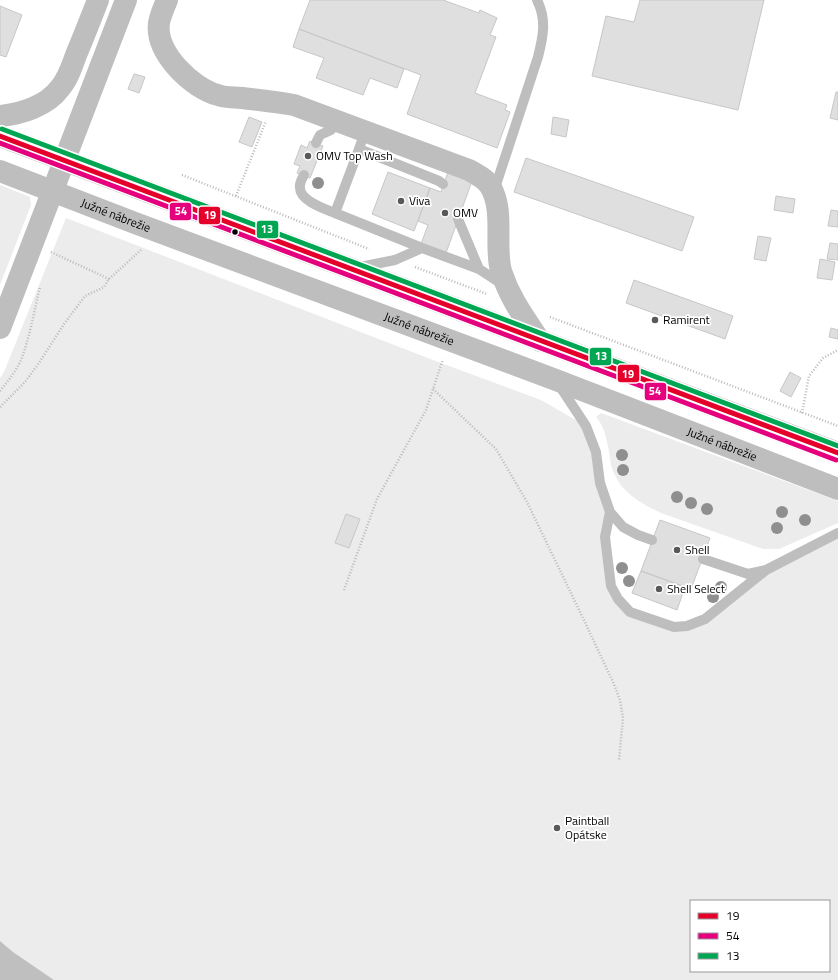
<svg xmlns="http://www.w3.org/2000/svg" width="838" height="980" font-family="'Titillium Web',sans-serif">
	<rect width="100%" height="100%" fill="#fff"/>
	<!-- green -->
	<path fill="#ececec" fill-rule="evenodd" d="M0,185L30,197L31,205L0,285Z
		M66,218L433,360L541,400L586,426L610,512L605,537L611,586L630,612L687,626L766,570L838,533V980H54L13,952L0,941V378L4,372ZM691,901H829V971H691Z
		M601,413L838,501V523L779,549H763L661,513C644,505 623,494 615,475C611,468 610,459 609,451C606,438 605,427 596,417Z"/>
	<!-- water -->
	<path fill="#bfbfbf" d="M0,941L13,952L54,980H0Z"/>
	<!-- building -->
	<path fill="#dfdfdf" stroke="#c7c7c7" d="M310,0H443L479,13L480,10L497,18L490,35L496,37L475,93L507,105L505,110L510,112L497,148L407,114L421,75L299,29Z
		M640,0H764L738,110L592,76L606,16L634,22Z
		M0,6L22,15L6,57L0,55Z
		M299,29L404,69L397,88L370,78L363,95L316,78L324,58L293,47Z
		M134,74L145,77L139,93L128,89Z
		M836,92H838V120L830,118Z
		M249,117L262,122L252,147L239,142Z
		M553,117L569,120L566,137L551,134Z
		M310,141L323,146L310,178L297,173L300,166L294,164L301,145L307,148Z
		M526,158L694,217L682,251L514,192Z
		M388,172L430,188L414,231L372,214Z
		M448,172L472,181L446,253L421,244L428,225L418,221L430,188L441,192Z
		M776,196L795,199L793,213L774,210Z
		M831,210L838,211V227L828,226Z
		M758,236L771,238L766,261L754,259Z
		M830,243L838,244V260L827,259Z
		M820,259L835,262L832,280L817,278Z
		M634,280L733,316L725,339L626,303Z
		M831,328L838,330V339L829,337Z
		M790,372L801,378L791,397L780,391Z
		M346,514L360,519L349,548L335,543Z
		M660,520L710,538L691,589L641,571Z
		M641,571L685,587L677,610L632,593Z"/>
	<g fill="none" stroke-linecap="round" stroke-linejoin="round">
		<!-- path -->
		<path stroke="#b9b9b9" stroke-width="2.5" stroke-dasharray="1 2" stroke-linecap="butt" d="M182,175L369,249
			M236,196L266,121
			M51,252L109,279
			M415,267L487,294
			M550,317L838,426
			M433,389L496,449L527,502L582,616L613,682L620,700L623,718L619,760
			M0,391C8,381 16,371 21,360C30,337 34,311 40,287
			M0,407L25,382L39,363L64,324L85,296L104,287L109,279L141,250
			M802,413L809,376L823,358L838,350
			M344,590L377,499L426,410L443,359"/>
		<!-- lane -->
		<path stroke="#bebebe" stroke-width="10" d="M316,143L320,135L331,130L336,120
			M361,143L359,149L439,181L443,184
			M359,149L335,213L422,248
			M304,175C302,179 299,183 300,188C300,201 325,209 335,213
			M494,191L538,57C543,37 547,20 537,0
			M458,219L479,269
			M360,267L395,260L422,248L479,269L502,284
			M559,385L586,426L596,452L600,483L610,512L623,527L638,535L652,540
			M610,512L605,537L611,586L618,599L630,612L674,627L687,626L705,619L766,570
			M703,559L748,574L766,570L838,533"/>
		<!-- highway -->
		<g stroke="#bebebe" stroke-width="22">
			<path d="M167,0C164,7 160,16 159,23C155,53 192,88 218,95C225,98 234,97 242,98C260,100 277,102 294,105L469,170C476,174 486,179 490,186C505,210 494,245 501,271C510,299 524,317 540,341"/>
			<path d="M0,116C21,114 47,106 60,88C68,79 72,66 76,55C84,36 91,18 98,0"/>
			<path d="M0,136L838,453"/>
			<path id="s1" d="M0,171L135,223L556,380L838,489"/>
			<path d="M0,328L126,0"/>
		</g>
		<!-- bus-1 casing -->
		<g stroke="#fff" stroke-width="8">
			<path id="bus-1" d="M0,136L838,453"/>
		</g>
		<!-- bus-2 casing -->
		<g stroke="#fff" stroke-width="8">
			<path id="bus-2" d="M0,143L836,460"/>
		</g>
		<!-- bus-3 casing -->
		<g stroke="#fff" stroke-width="8">
			<path id="bus-3" d="M2,129L838,446"/>
		</g>
		<!-- bus-1 -->
		<use href="#bus-1" stroke="#e4002b" stroke-width="5"/>
		<!-- bus-2 -->
		<use href="#bus-2" stroke="#e5007d" stroke-width="5"/>
		<!-- bus-3 -->
		<use href="#bus-3" stroke="#00a651" stroke-width="5"/>
	</g>
	<!-- trees -->
	<g fill="#8f8f8f">
		<circle cx="318" cy="183" r="6"/>
		<circle cx="622" cy="455" r="6"/>
		<circle cx="623" cy="470" r="6"/>
		<circle cx="677" cy="497" r="6"/>
		<circle cx="691" cy="503" r="6"/>
		<circle cx="707" cy="509" r="6"/>
		<circle cx="782" cy="512" r="6"/>
		<circle cx="805" cy="520" r="6"/>
		<circle cx="777" cy="528" r="6"/>
		<circle cx="622" cy="568" r="6"/>
		<circle cx="629" cy="581" r="6"/>
		<circle cx="721" cy="587" r="6"/>
		<circle cx="713" cy="597" r="6"/>
	</g>
	<!-- markers -->
	<g fill="#595959" stroke="#fff" stroke-width="1.5">
		<circle cx="308" cy="156" r="4"/>
		<circle cx="401" cy="201" r="4"/>
		<circle cx="445" cy="213" r="4"/>
		<circle cx="655" cy="320" r="4"/>
		<circle cx="677" cy="550" r="4"/>
		<circle cx="659" cy="589" r="4"/>
		<circle cx="557" cy="828" r="4"/>
	</g>
	<circle fill="#000" stroke="#fff" stroke-width="1.5" cx="235" cy="232" r="3.5"/>
	<g text-anchor="middle" stroke-width="3.5" stroke-linejoin="round" paint-order="stroke">
		<!-- poi labels -->
		<g font-size="12" fill="#000" stroke="#fff" text-anchor="start">
			<text x="316" y="160">OMV Top Wash</text>
			<text x="409" y="205">Viva</text>
			<text x="453" y="217">OMV</text>
			<text x="663" y="324">Ramirent</text>
			<text x="685" y="554">Shell</text>
			<text x="667" y="593">Shell Select</text>
			<text x="565" y="825">Paintball<tspan x="565" dy="14">Opátske</tspan></text>
		</g>
		<!-- street labels -->
		<g font-size="12" fill="#000" stroke="#fff">
			<text dy="4" stroke="none"><textPath href="#s1" startOffset="124">Južné nábrežie</textPath></text>
			<text dy="4" stroke="none"><textPath href="#s1" startOffset="448">Južné nábrežie</textPath></text>
			<text dy="4" stroke="none"><textPath href="#s1" startOffset="772">Južné nábrežie</textPath></text>
		</g>
	</g>
	<g stroke="#fff" stroke-width="1.5">
		<rect x="169" y="202" width="23" height="19" rx="4" fill="#e5007d"/>
		<rect x="198" y="206" width="23" height="19" rx="4" fill="#e4002b"/>
		<rect x="256" y="220" width="23" height="19" rx="4" fill="#00a651"/>
		<rect x="589" y="347" width="23" height="19" rx="4" fill="#00a651"/>
		<rect x="617" y="364" width="23" height="19" rx="4" fill="#e4002b"/>
		<rect x="644" y="382" width="23" height="19" rx="4" fill="#e5007d"/>
	</g>
	<g font-size="11" text-anchor="middle" font-weight="bold" fill="#fff">
		<text x="181" y="215">54</text>
		<text x="210" y="219">19</text>
		<text x="267" y="233">13</text>
		<text x="601" y="360">13</text>
		<text x="628" y="378">19</text>
		<text x="655" y="395">54</text>
	</g>
	<!-- legend -->
	<rect x="690" y="900" width="140" height="72" fill="#ffffff" stroke="#999999"/>
	<rect x="698" y="913" width="20" height="6" fill="#e4002b" stroke="#999999"/>
	<text x="726" y="920" font-size="12" fill="#000000">19</text>
	<rect x="698" y="933" width="20" height="6" fill="#e5007d" stroke="#999999"/>
	<text x="726" y="940" font-size="12" fill="#000000">54</text>
	<rect x="698" y="953" width="20" height="6" fill="#00a651" stroke="#999999"/>
	<text x="726" y="960" font-size="12" fill="#000000">13</text>
</svg>
